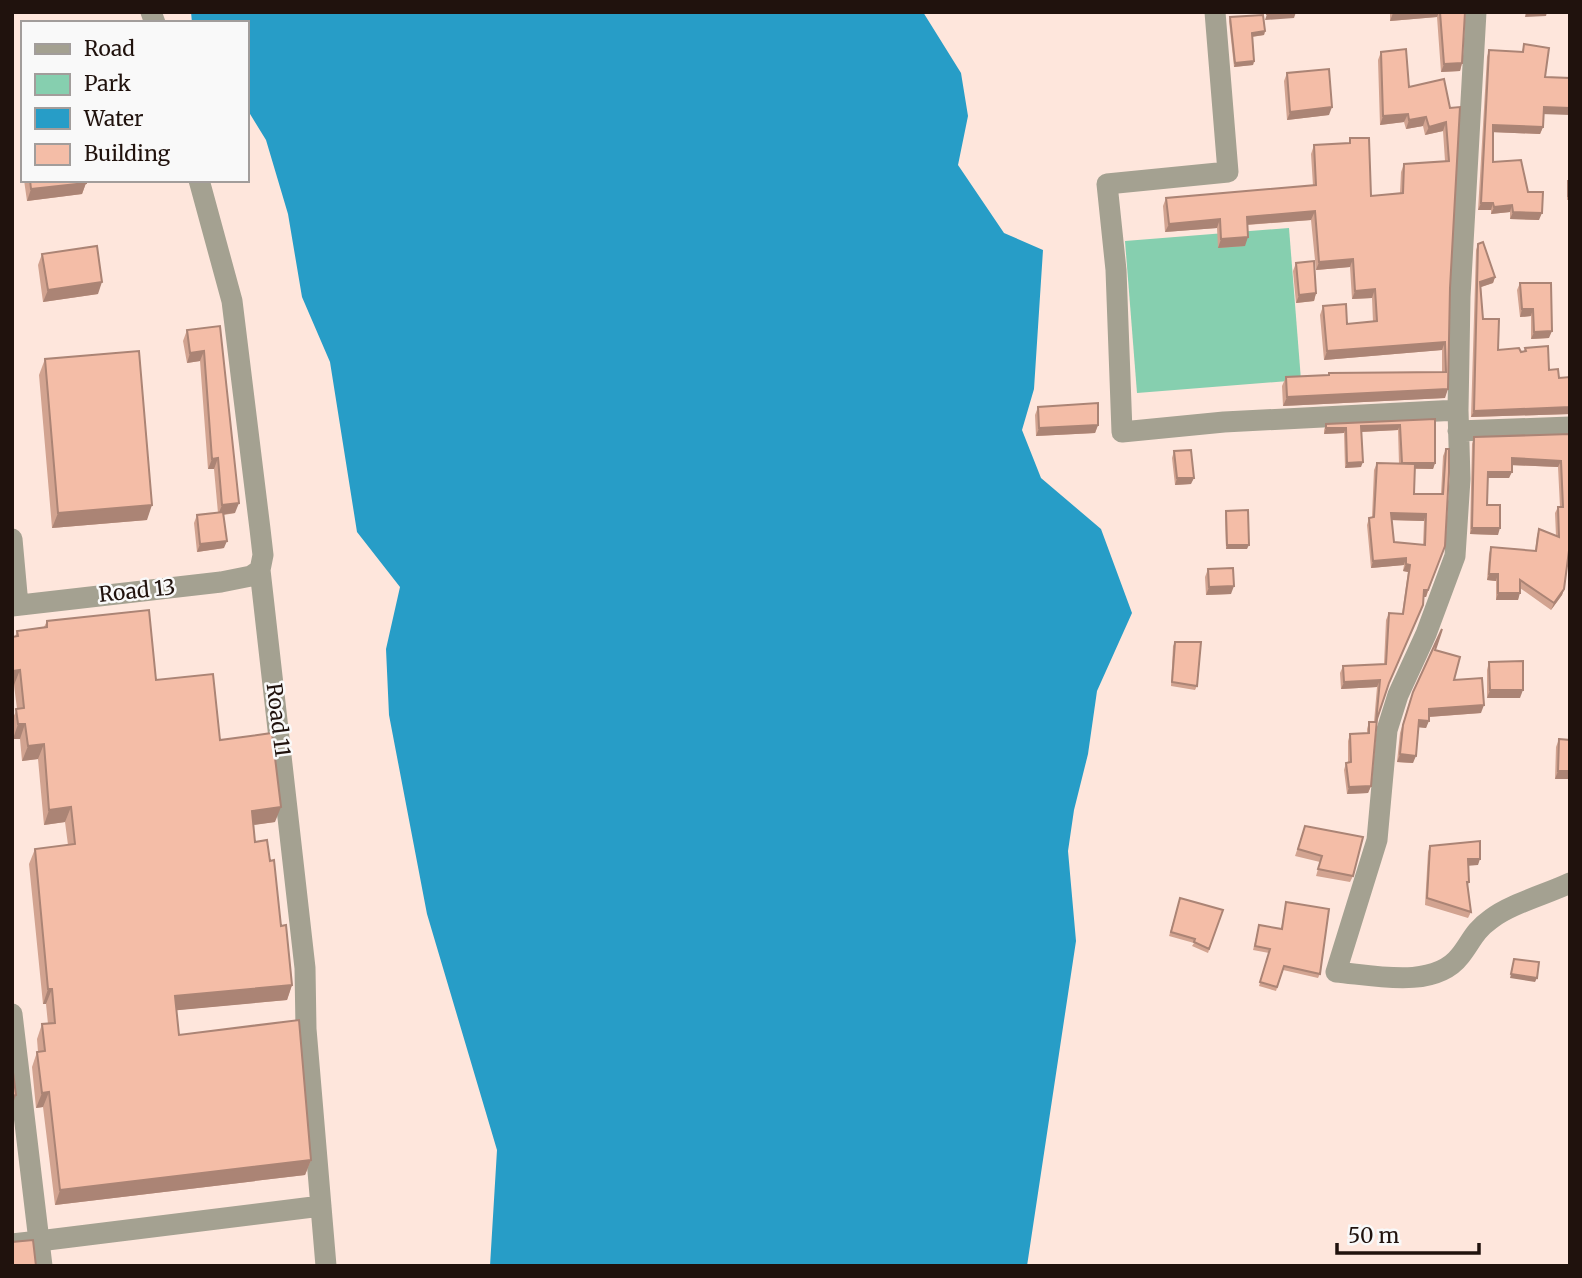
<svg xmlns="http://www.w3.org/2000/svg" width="1582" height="1278" font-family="Merriweather,serif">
	<rect width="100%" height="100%" fill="#fee6dc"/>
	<!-- green -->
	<path fill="#86cfaf" d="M1289,228L1301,380L1137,393L1125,241Z"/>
	<!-- water -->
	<path fill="#279dc7" d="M191,12H923L961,73L968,116L958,165L1004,233L1043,250L1034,389L1022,430L1041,478L1101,529L1132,613L1097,691L1088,754L1074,810L1068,851L1076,941L1027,1266H490L497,1150L427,914L389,715L386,649L400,587L357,532L330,362L302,297L288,214L266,140L247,109V23H192Z"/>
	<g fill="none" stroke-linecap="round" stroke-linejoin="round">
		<!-- street -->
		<path stroke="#a4a191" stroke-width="21" d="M151,12L155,23
			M1215,12L1228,172L1107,184L1116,270L1122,432L1224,422L1458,410L1460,479L1455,556L1426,634L1398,695L1387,730L1377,840L1336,972C1372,975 1434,990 1460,956C1472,941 1473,932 1491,919C1510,904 1547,894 1570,883
			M199,180L232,301L260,529L263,555L260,570L305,968L306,1029L326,1266
			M1458,410L1460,297L1476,12
			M1458,431L1570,427
			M12,539L18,605
			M12,606L221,582L251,576L260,570
			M12,1014L39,1241L12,1244
			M42,1266L39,1241L321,1206"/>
	</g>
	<!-- wall -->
	<path fill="#d2a390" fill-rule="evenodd" d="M1390,12H1465L1462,63L1460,71L1441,72L1437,17L1390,21Z
		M1230,17L1265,31L1264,35L1252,37L1254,61L1253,65L1234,67L1229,21Z
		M1524,44L1545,77L1543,127L1540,134L1493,132V162L1528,192L1539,220L1510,219V212L1491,214V210H1478L1487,57L1489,50L1522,52Z
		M1381,52L1409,87L1450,108V288L1445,398L1283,406L1282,386L1286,377L1328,375L1329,373L1442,372V350L1324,360L1320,315L1323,306L1347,324L1373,322L1372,298L1352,299L1350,267L1316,270L1311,220L1247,225L1245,246L1218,248L1217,228L1165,232L1163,206L1166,198L1313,186L1311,154L1314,145L1349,143L1350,138L1371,196L1400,193L1401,172L1404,164L1445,161L1443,131L1425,135L1423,126L1406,129L1404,122L1380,125L1378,60Z
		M1287,73L1329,115L1287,120L1284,81Z
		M24,180H86V183L82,194L27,201Z
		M1568,181H1570V200H1567V185Z
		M1478,244L1495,277L1493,283L1481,287L1483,319L1498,350L1521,352L1524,351L1525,348L1549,370L1559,378L1570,377V414L1471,417L1476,250Z
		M42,254L98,294L43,302L38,265Z
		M1296,263L1316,293L1314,301L1296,303L1293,271Z
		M1520,283L1549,338L1531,339V316L1520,317L1517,290Z
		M220,326L235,513L224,515V548L197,552L194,523L197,515L218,513L214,469H208L200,361L187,363L183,341L187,330Z
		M45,359L147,520L52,528L39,375Z
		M1038,407L1098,425L1095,433L1036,436L1035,415Z
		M1435,419V463L1433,469H1415L1414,494H1441L1443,456L1446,449L1445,546L1426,597H1423L1387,687L1377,719L1371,786L1368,793L1347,794L1344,770L1346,763H1348V741L1350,734H1367V729L1369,722H1374L1377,687L1341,689L1340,673L1343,666L1384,664L1386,620L1389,613L1402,614L1408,572L1403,571L1404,565L1371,568L1367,525L1369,518L1372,517L1374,470L1377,463L1399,464L1398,430L1362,432L1361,467L1345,468L1344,433L1324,434V430L1326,424ZM1392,520L1424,521L1423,545L1394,542Z
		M1570,434L1564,589L1562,595L1551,610L1520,588L1518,600H1496V581L1487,580L1489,554L1491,547L1535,551L1537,535L1539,529L1556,536L1555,513L1558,507H1560L1558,467L1512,465L1509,478H1488L1487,505L1498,535L1470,534L1472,444L1474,437Z
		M1174,451L1191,484L1175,485L1172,458Z
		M1226,511L1247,549H1226L1225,515Z
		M1208,569L1231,594L1206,595L1205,577Z
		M47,621L156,680L220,740L275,822L253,825L255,842L270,861L292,985L287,1000L176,1010L179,1035L311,1160L305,1175L55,1205L43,1107L36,1108L32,1067L37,1052H38L37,1039L42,1024H48L46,1004H43L29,864L35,849L68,845L65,822L44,825L38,759L22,761L20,739H13L12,720L17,709L14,685L12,686V637H15L17,631L44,627Z
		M1175,642L1197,686L1195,690L1171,686L1173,646Z
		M1435,650L1454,680L1481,713L1429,717L1426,728L1418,727L1413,763L1397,762L1400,733L1410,700Z
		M1489,662L1520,698H1487V670Z
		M1559,739L1570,740V779H1555L1556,747Z
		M1305,826L1353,876L1350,882L1316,876L1320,862L1295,856Z
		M1430,846L1478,865H1469V882L1467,887L1471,912L1468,918L1425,905L1428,852Z
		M1180,898L1223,910L1208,953L1192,946L1194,943L1169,936Z
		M1286,902L1320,974L1318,978L1283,970L1276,991L1259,986L1269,953L1253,950L1259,925L1281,929Z"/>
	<!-- shaded-wall -->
	<path fill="#ab8475" d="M1296,12L1294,18L1265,20L1267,14Z
		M1403,12H1439L1437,17L1390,21L1393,13Z
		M1526,12H1547L1546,16L1525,17Z
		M1265,31L1264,35L1250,37L1252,33Z
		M1254,61L1253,65L1234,67L1235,63Z
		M1462,63L1460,71L1441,72L1444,64Z
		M1332,107L1329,115L1287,120L1290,112Z
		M1544,107L1570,108V115L1541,114Z
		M1408,114L1404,122L1380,125L1383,116Z
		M1426,117L1423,126L1406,129L1409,120Z
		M1446,122L1443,131L1425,135L1429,127Z
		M1493,125L1543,127L1540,134L1490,132Z
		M86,183L82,194L27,201L31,189Z
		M1481,203H1493L1491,210H1478Z
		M1512,205L1510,212L1491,214L1494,207Z
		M1315,211L1311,220L1243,225L1247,217Z
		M1513,212L1542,213L1539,220L1510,219Z
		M1220,219L1217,228L1165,232L1169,224Z
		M1248,237L1245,246L1218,248L1221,239Z
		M1353,259L1350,267L1316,270L1319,262Z
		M1495,277L1493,283L1478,288L1480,282Z
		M102,282L98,294L43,302L48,290Z
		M1375,289L1372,298L1352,299L1355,291Z
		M1316,293L1314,301L1296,303L1299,295Z
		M1522,309H1533L1531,316L1520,317Z
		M1552,331L1549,338L1531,339L1534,332Z
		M1445,342L1442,350L1324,360L1327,351Z
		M204,351L200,361L187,363L190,353Z
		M1448,389L1445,398L1283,406L1287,397Z
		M1570,407V414L1471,417L1474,411Z
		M1098,425L1095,433L1036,436L1039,428Z
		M1400,425L1398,430L1359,432L1361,426Z
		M1326,428H1346L1344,433L1324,434Z
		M218,458L214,469H208L212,459Z
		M1512,458L1561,461L1558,467L1509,465Z
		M1363,462L1361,467L1345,468L1347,463Z
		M1402,463H1435L1433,469L1400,468Z
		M1488,472H1512L1509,478H1486Z
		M1177,478H1194L1191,484L1175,485Z
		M239,503L235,513L218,515L222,505Z
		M152,505L147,520L52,528L58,513Z
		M1391,513L1426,514L1424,521L1389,520Z
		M1472,528H1500L1498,535L1470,534Z
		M227,541L224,548L197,552L200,544Z
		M1227,545H1249L1247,549H1226Z
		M1406,558L1404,565L1371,568L1373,561Z
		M1406,564L1410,565L1408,572L1403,571Z
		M1489,574H1498L1496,581L1487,580Z
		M1234,586L1231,594L1206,595L1209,587Z
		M1564,589L1562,595L1551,610L1554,603Z
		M1424,590H1428L1426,597H1422Z
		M1498,593H1520L1518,600H1496Z
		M20,670L14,685L12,686L13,671Z
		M1380,680L1377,687L1341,689L1344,682Z
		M1490,690H1523L1520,698H1487Z
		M1484,705L1481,713L1427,717L1429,709Z
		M1419,720L1429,721L1426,728L1417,727Z
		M18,724H25L20,739H13Z
		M44,744L38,759L22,761L28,746Z
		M1400,754L1416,756L1413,763L1397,762Z
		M1558,771H1570V779H1555Z
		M1371,786L1368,793L1347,794L1349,787Z
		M71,807L65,822L44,825L49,810Z
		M281,807L275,822L246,826L252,811Z
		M1468,859H1480L1478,865L1466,866Z
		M1511,974L1537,978L1535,982L1510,978Z
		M292,985L287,1000L169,1011L175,996Z
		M48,989H52L46,1004H43Z
		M49,1092L43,1107L36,1108L42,1093Z
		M16,1095L12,1106V1096Z
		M311,1160L305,1175L55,1205L60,1190Z"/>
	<!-- building -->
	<path fill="#f4bda7" stroke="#ab8475" stroke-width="2" fill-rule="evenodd" d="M1267,12H1292L1267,14Z
		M1440,12H1465L1462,63L1444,64Z
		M1263,15L1265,31L1252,33L1254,61L1235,63L1230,17Z
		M1524,44L1549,48L1545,77L1570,78V108L1544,107L1543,127L1493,125V162L1521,160L1528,192H1543L1542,213L1513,212L1512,205L1494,207L1493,203H1481L1489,50L1523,52Z
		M1406,49L1409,87L1444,79L1450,108L1460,107L1450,288L1448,389L1287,397L1286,377L1329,375V373L1446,372L1445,342L1327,351L1323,306L1346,304L1347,324L1377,321L1375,289L1355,291L1353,259L1319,262L1315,211L1247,217L1248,237L1221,239L1220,219L1169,224L1166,198L1316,185L1314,145L1350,143V138H1369L1371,196L1403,193L1404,164L1449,161L1446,122L1429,127L1426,117L1409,120L1408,114L1383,116L1381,52Z
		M1329,69L1332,107L1290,112L1287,73Z
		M30,180H86V183L31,189Z
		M1568,181H1570V196H1568Z
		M1483,242L1495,277L1480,282L1483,319H1499L1498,350L1519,348L1521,352L1526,351L1525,348L1548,346L1549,370L1558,369L1559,378L1570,377V407L1474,411L1478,244Z
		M97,246L102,282L48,290L42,254Z
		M1314,261L1316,293L1299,295L1296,263Z
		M1520,283H1551L1552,331L1534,332L1533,309H1522Z
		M220,326L239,503L222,505L218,458L212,459L204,351L190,353L187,330Z
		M139,351L152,505L58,513L45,359Z
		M1098,403V425L1039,428L1038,407Z
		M1435,419V463H1402L1400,425L1361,426L1363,462L1347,463L1346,428H1326V424Z
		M1570,434V543L1564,589L1554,603L1520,580V593H1498V574H1489L1491,547L1536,551L1539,529L1559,537L1558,507H1563L1561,461L1512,458V472H1488L1487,505H1500V528H1472L1474,437Z
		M1446,449H1449V472L1445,546L1428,590H1424L1423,605L1389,683L1377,719L1371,786L1349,787L1346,763L1351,762L1350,734L1369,733V722H1376L1380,680L1344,682L1343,666L1386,664L1389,613L1403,614L1410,565L1406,564V558L1373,561L1369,518L1374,517L1377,463L1415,464L1414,494H1443ZM1391,513L1426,514L1425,545L1394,542Z
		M1191,450L1194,478H1177L1174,451Z
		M1248,510L1249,545H1227L1226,511Z
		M223,512L227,541L200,544L197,515Z
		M1233,568L1234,586L1209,587L1208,569Z
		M149,610L156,680L213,674L220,740L272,733L281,807L252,811L255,842L267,840L270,861L274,860L281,926L286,925L292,985L175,996L179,1035L299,1020L311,1160L60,1190L49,1092L42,1093L37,1052L45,1051L42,1024L55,1023L52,989H48L35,849L75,844L71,807L49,810L44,744L28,746L25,724H18L16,709L24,708L20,670L13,671L12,637L18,636L17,631L47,627V621Z
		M1442,629L1435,650L1460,657L1454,680L1482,678L1484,705L1429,709V721L1419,720L1416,756L1400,754L1403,725L1413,692Z
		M1175,642H1201L1197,686L1172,682Z
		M1523,661V690H1490L1489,662Z
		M1559,739L1570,740V771H1558Z
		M1305,826L1363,837L1353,876L1318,869L1322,856L1298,849Z
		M1480,841V859H1468L1469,882H1467L1471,912L1427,898L1430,846Z
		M1180,898L1223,910L1209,949L1194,942L1195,939L1171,932Z
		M1286,902L1329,909L1320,974L1284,966L1277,987L1260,982L1270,949L1255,946L1259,925L1282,929Z
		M1514,959L1539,962L1537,978L1511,974Z
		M12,1065L16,1095L12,1096Z
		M33,1240L36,1266H12V1242Z"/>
	<g text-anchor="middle" stroke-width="5" stroke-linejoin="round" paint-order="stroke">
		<!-- street labels -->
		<g font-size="21" fill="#20120d" stroke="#f9f9f9">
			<text transform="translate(137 591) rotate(-6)" y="7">Road 13</text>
			<text transform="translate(278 720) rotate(83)" y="7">Road 11</text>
		</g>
	</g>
	<!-- border -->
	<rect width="1582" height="1278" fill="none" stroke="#20120d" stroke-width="28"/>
	<!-- legend -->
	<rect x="21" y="21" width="228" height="161" fill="#f9f9f9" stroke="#a29d9b" stroke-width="2"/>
	<rect x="35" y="44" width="35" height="10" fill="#a4a191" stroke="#a29d9b" stroke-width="2"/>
	<text x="84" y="56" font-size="21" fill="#20120d">Road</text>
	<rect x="35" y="74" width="35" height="21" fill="#86cfaf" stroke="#a29d9b" stroke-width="2"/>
	<text x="84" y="91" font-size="21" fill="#20120d">Park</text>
	<rect x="35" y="108" width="35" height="21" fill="#279dc7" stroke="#a29d9b" stroke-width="2"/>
	<text x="84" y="126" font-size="21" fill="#20120d">Water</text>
	<rect x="35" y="144" width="35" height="21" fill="#f4bda7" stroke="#a29d9b" stroke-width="2"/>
	<text x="84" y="161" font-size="21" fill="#20120d">Building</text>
	<!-- scale -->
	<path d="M1337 1243v10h142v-10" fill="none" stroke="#20120d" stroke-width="3.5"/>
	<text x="1348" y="1243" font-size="21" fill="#20120d" stroke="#f9f9f9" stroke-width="5" paint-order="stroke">50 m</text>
</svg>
